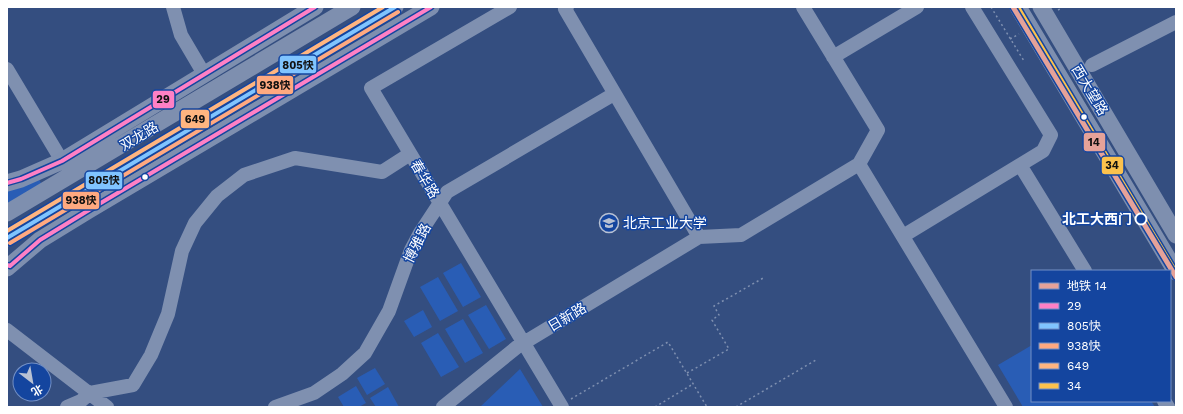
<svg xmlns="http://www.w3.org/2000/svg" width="1183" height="414" font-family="'Work Sans','Noto Sans SC',sans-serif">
	<rect width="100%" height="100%" fill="#344e80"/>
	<!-- green -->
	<path fill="#295db5" d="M39,179L42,185L7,207V190Z
		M461,263L481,297L463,307L443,273Z
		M438,277L458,311L440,321L420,287Z
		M486,305L506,339L489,349L468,315Z
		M423,310L432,327L414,337L404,321Z
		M463,319L483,353L465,363L445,329Z
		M438,333L459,367L441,377L421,343Z
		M1032,345V401H1151L1155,407H1023L998,365Z
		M375,368L385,384L367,395L357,378Z
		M520,369L543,407H480Z
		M356,386L366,403L359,407H344L338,397Z
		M388,387L399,407H376L370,398Z"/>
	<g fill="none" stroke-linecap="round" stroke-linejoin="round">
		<!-- path -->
		<path stroke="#7f90b0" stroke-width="1.5" stroke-dasharray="2 3" stroke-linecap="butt" d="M991,7L1024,61
			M1058,10L1060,9L1059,7
			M1010,39L1019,34
			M687,373L729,349L712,320L719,315L714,306L765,277
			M571,399L668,342L707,407
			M655,407L693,384
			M736,407L816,360"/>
		<!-- minor -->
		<path stroke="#7f90b0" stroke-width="14" d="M173,7L181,35L204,74
			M510,7L371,88L562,407
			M567,7L565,9L699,237L741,235L859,164L878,130L803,7
			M833,57L917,7
			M1092,65L1176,22
			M7,69L62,161
			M859,164L1006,407
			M1020,165L1085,271
			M903,236L1043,151L1051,135L972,7
			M7,330L107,407
			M1164,401L1168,407
			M67,407L81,401L90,393L133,385L151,355L168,314L182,251L195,223L217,196L244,175L295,158L382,172L410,154
			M275,407L314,393L342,374L365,353L389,311L411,250L420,233L447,192L614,94
			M443,407L517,347L699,237"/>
		<!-- major -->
		<path stroke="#7e8faf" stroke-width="17" d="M1018,7L1176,272
			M1041,7L1176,235
			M7,183L21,179L62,161L315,7
			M7,213L352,7
			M7,238L395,7
			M7,268L40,240L89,210L431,7"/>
		<!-- bus-1 casing -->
		<g stroke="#14459f" stroke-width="7">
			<path id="bus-1" d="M7,183L21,179L62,161L315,7
				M7,265L10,266L40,240L89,210L431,7"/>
		</g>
		<!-- bus-2 casing -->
		<g stroke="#14459f" stroke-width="7">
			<path id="bus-2" d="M7,238L395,7"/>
		</g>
		<!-- bus-3 casing -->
		<g stroke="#14459f" stroke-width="7">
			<path id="bus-3" d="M10,243L398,12"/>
		</g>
		<!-- bus-4 casing -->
		<g stroke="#14459f" stroke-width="7">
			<path id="bus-4" d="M7,231L383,7"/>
		</g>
		<!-- bus-5 casing -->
		<g stroke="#14459f" stroke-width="7">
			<path id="bus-5" d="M1018,7L1176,272"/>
		</g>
		<!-- bus-1 -->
		<use href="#bus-1" stroke="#ff80c5" stroke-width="4"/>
		<!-- bus-2 -->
		<use href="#bus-2" stroke="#80c4ff" stroke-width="4"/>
		<!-- bus-3 -->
		<use href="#bus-3" stroke="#ffa980" stroke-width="4"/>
		<!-- bus-4 -->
		<use href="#bus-4" stroke="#ffb580" stroke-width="4"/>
		<!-- bus-5 -->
		<use href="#bus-5" stroke="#fcc24d" stroke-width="4"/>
		<!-- metro-1 casing -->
		<g stroke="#14459f" stroke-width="8">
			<path id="metro-1" d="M1013,7L1176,277"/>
		</g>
		<!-- metro-1 -->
		<use href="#metro-1" stroke="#e5a299" stroke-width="5"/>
	</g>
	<!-- icons -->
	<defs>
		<g id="university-ring" transform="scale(1)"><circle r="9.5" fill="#14459f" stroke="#b8c1d3" stroke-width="1.5"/><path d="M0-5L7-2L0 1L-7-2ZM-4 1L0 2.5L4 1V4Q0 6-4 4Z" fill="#b8c1d3"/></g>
	</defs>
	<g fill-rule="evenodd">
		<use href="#university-ring" x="609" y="223"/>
	</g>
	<!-- markers -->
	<g fill="#fff" stroke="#14459f" stroke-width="1.5">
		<circle cx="1084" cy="117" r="3.5"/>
		<circle cx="145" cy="177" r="3.5"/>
	</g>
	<circle fill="#14459f" stroke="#fff" stroke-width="2" cx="1141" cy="219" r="5.5"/>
	<g text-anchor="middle" stroke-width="3" stroke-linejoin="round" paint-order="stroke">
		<!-- street labels -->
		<g font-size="14" fill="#fff" stroke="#14459f">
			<text transform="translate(1090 90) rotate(59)" y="5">西大望路</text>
			<text transform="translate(139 136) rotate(-31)" y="5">双龙路</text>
			<text transform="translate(425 179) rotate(59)" y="5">春华路</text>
			<text transform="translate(417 243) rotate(-63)" y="5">博雅路</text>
			<text transform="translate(567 317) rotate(-31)" y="5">日新路</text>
		</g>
		<!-- stop labels -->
		<g font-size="14" font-weight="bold" fill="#fff" stroke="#14459f" text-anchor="end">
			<text x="1132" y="224">北工大西门</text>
		</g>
		<!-- poi labels -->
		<g font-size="14" fill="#fff" stroke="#14459f" text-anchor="start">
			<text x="623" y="228">北京工业大学</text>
		</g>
	</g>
	<g stroke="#14459f" stroke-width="1.5">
		<rect x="279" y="55" width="38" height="19" rx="4" fill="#80c4ff"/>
		<rect x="256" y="75" width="38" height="20" rx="4" fill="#ffa980"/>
		<rect x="152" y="90" width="23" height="19" rx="4" fill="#ff80c5"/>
		<rect x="180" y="109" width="30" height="20" rx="4" fill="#ffb580"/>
		<rect x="1083" y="132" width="23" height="20" rx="4" fill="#e5a299"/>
		<rect x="1101" y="156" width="23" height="19" rx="4" fill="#fcc24d"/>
		<rect x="85" y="171" width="38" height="19" rx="4" fill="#80c4ff"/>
		<rect x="62" y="191" width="38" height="19" rx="4" fill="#ffa980"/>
	</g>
	<g font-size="11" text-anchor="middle" font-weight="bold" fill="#111">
		<text x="298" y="69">805快</text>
		<text x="275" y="89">938快</text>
		<text x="163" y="103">29</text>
		<text x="195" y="123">649</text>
		<text x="1094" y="146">14</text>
		<text x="1112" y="169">34</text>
		<text x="104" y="184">805快</text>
		<text x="81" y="204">938快</text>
	</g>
	<!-- border -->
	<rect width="1183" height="414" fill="none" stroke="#ffffff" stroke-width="16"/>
	<!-- legend -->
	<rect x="1031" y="270" width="140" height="132" fill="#14459f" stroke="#728fc5"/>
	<rect x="1039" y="283" width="20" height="6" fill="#e5a299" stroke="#728fc5"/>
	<text x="1067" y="290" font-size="12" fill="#ffffff">地铁 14</text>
	<rect x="1039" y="303" width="20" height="6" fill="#ff80c5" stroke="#728fc5"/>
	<text x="1067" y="310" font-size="12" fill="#ffffff">29</text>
	<rect x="1039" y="323" width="20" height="6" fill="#80c4ff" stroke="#728fc5"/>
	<text x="1067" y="330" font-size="12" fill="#ffffff">805快</text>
	<rect x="1039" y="343" width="20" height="6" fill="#ffa980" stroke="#728fc5"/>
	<text x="1067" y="350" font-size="12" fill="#ffffff">938快</text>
	<rect x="1039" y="363" width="20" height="6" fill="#ffb580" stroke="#728fc5"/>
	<text x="1067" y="370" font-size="12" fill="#ffffff">649</text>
	<rect x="1039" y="383" width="20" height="6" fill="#fcc24d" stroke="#728fc5"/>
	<text x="1067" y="390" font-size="12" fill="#ffffff">34</text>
	<!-- north arrow -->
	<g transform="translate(32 382) rotate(149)"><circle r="19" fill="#14459f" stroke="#728fc5"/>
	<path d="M0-3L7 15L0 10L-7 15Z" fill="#b8c1d3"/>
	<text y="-6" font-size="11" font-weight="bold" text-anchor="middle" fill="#ffffff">北</text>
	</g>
</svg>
